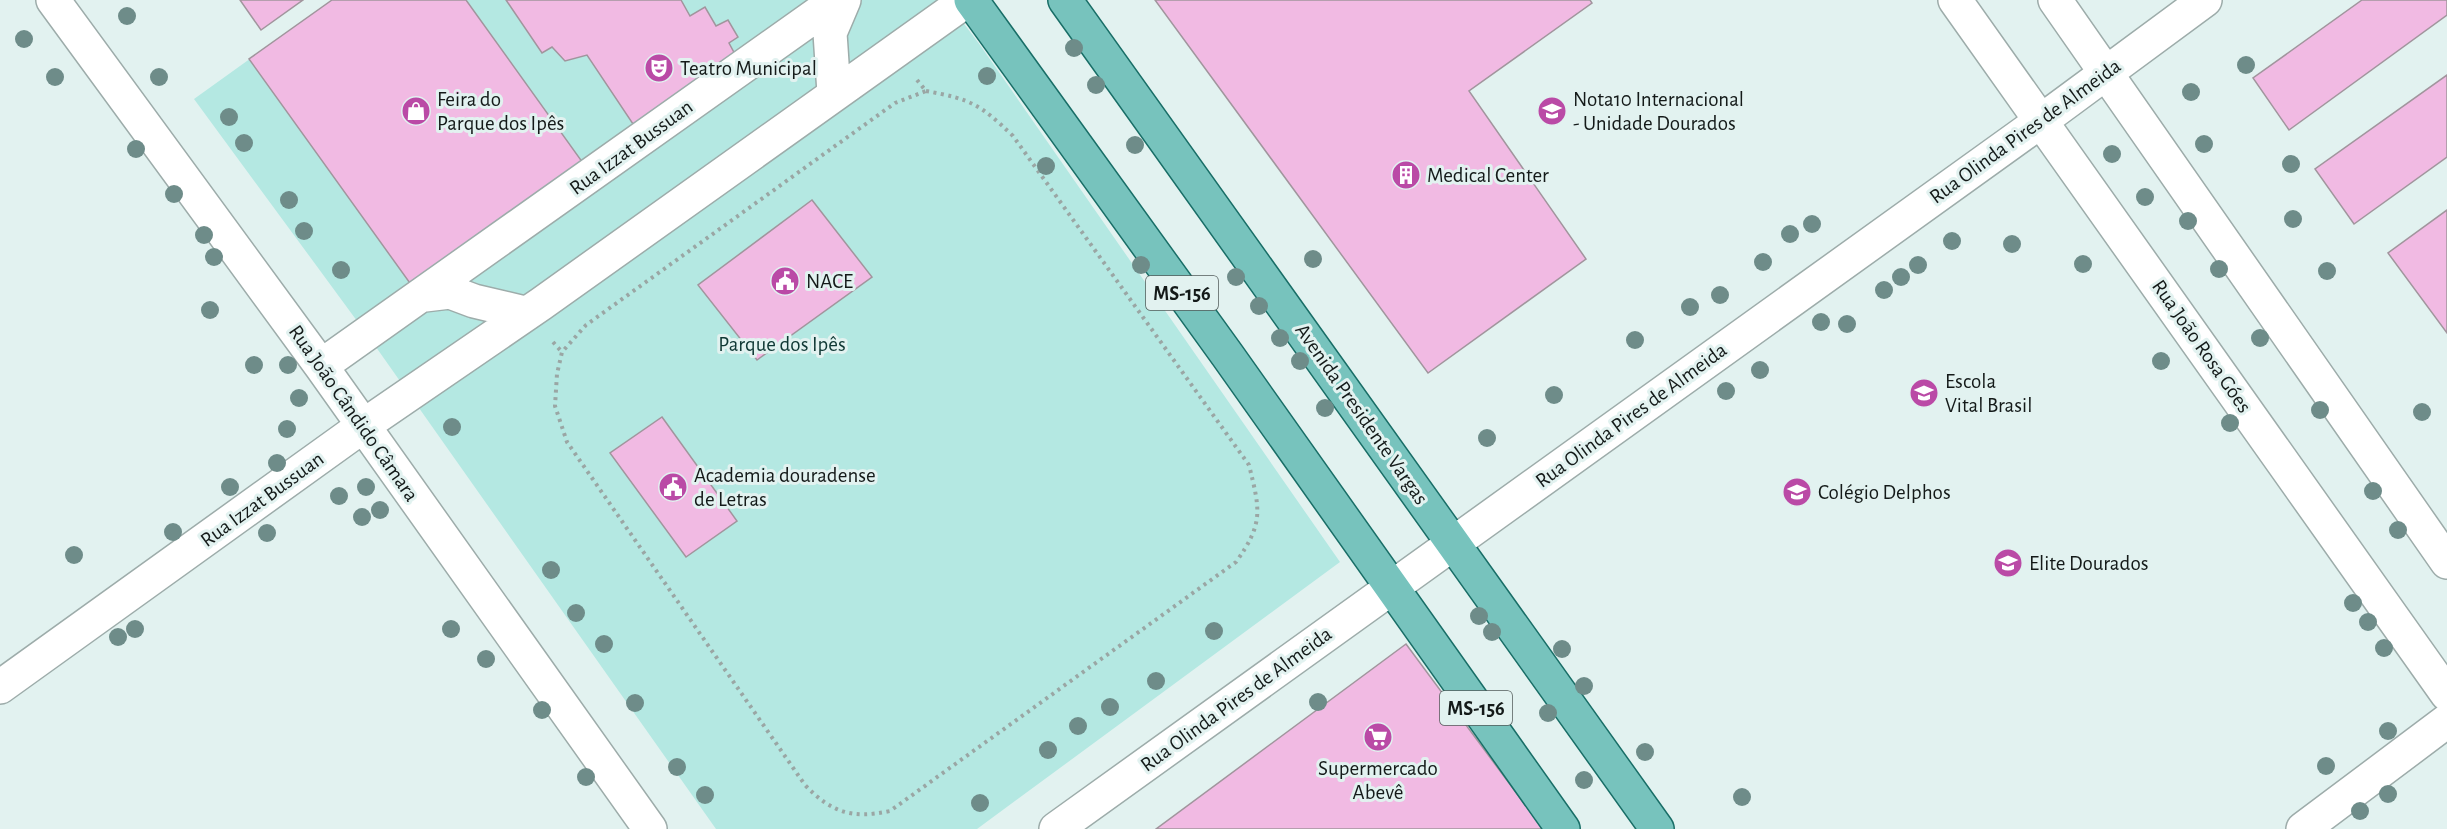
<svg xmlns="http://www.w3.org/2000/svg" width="2447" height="829" font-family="'Alegreya Sans',sans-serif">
	<rect width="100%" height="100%" fill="#e2f2f0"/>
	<!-- green -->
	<path fill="#b4e8e2" d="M332,0H946L980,45L1340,562L977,829H716L371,340L194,99Z"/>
	<!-- building -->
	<path fill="#f1bae3" stroke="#a1959d" stroke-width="1.5" d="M240,0H303L261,30Z
		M332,0H466L583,163L412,286L249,59Z
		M506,0H681L690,16L705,7L716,26L728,20L738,37L729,43L737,58L635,127L587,55L565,61L552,47L542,53Z
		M1155,0H1590L1592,3L1469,91L1586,259L1428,373Z
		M2362,0H2447V15L2289,130L2253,78Z
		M2447,75V157L2354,224L2315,169Z
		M812,200L872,277L757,360L698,285Z
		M2447,210V333L2388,253Z
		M662,417L737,521L686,557L610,453Z
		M1406,644L1543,829H1156Z"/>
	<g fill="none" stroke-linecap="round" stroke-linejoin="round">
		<!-- street casing -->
		<g stroke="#9dacaa" stroke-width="36">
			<path id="street" d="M53,0L321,366L650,829
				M1955,0L2447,694
				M2055,0L2447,562
				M834,93L830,33L844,0
				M425,295L450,292L474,301L525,313
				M321,366L837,0
				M0,687L363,426L541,304L967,0
				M1056,829L2041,121L2205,0
				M2303,829L2447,721"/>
		</g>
		<!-- primary casing -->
		<g stroke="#196e67" stroke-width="36">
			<path id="primary" d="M971,0L1228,356L1563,829
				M1065,0L1657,829"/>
		</g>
		<!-- path -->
		<path stroke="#9aa6a4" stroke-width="4" stroke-dasharray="3 4.5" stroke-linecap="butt" d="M917,80L926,91
			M926,91C971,99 981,105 1013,136L1249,465C1260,510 1264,523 1236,562L890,811C852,819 832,813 805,785L567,442L555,406L557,374L562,352L586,325L895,103Z
			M553,342L562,352"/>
		<!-- street -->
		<use href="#street" stroke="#fff" stroke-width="33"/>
		<!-- primary -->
		<use href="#primary" stroke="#77c3bd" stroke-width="33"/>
	</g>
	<!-- trees -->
	<g fill="#6e8c89">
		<circle cx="127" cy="16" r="9"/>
		<circle cx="24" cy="39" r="9"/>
		<circle cx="1074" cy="48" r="9"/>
		<circle cx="2246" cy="65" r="9"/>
		<circle cx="987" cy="76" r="9"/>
		<circle cx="55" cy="77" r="9"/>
		<circle cx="159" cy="77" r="9"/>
		<circle cx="1096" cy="85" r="9"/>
		<circle cx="2191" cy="92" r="9"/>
		<circle cx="229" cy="117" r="9"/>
		<circle cx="244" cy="143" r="9"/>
		<circle cx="2204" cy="144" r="9"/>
		<circle cx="1135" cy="145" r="9"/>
		<circle cx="136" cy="149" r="9"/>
		<circle cx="2112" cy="154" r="9"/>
		<circle cx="2291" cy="164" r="9"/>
		<circle cx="1046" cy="166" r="9"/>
		<circle cx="174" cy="194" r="9"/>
		<circle cx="2145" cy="197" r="9"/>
		<circle cx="289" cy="200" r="9"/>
		<circle cx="2293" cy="219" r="9"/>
		<circle cx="2188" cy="221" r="9"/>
		<circle cx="1812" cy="224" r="9"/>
		<circle cx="304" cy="231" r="9"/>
		<circle cx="1790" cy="234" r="9"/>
		<circle cx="204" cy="235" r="9"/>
		<circle cx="1952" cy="241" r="9"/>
		<circle cx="2012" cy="244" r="9"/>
		<circle cx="214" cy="257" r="9"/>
		<circle cx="1313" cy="259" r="9"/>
		<circle cx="1763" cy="262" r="9"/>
		<circle cx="2083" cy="264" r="9"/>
		<circle cx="1141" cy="265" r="9"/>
		<circle cx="1918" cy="265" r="9"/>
		<circle cx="2219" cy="269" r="9"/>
		<circle cx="341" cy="270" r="9"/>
		<circle cx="2327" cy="271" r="9"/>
		<circle cx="1236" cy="277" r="9"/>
		<circle cx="1901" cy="277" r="9"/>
		<circle cx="1884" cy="290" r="9"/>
		<circle cx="1720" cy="295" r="9"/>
		<circle cx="1259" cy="306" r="9"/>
		<circle cx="1690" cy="307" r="9"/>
		<circle cx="210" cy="310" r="9"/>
		<circle cx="1821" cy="322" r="9"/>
		<circle cx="1847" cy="324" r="9"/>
		<circle cx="1280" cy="338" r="9"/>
		<circle cx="2260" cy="338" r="9"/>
		<circle cx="1635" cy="340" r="9"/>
		<circle cx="1300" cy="361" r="9"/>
		<circle cx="2161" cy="361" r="9"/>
		<circle cx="254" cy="365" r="9"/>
		<circle cx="288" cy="365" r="9"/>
		<circle cx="1760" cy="370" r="9"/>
		<circle cx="1726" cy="391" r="9"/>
		<circle cx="1554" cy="395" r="9"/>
		<circle cx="299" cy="398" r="9"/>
		<circle cx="1325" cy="408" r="9"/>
		<circle cx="2320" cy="410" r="9"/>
		<circle cx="2422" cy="412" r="9"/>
		<circle cx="2230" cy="423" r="9"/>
		<circle cx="452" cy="427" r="9"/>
		<circle cx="287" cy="429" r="9"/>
		<circle cx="1487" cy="438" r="9"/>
		<circle cx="277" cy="463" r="9"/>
		<circle cx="230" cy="487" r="9"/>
		<circle cx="366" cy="487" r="9"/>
		<circle cx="2373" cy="491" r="9"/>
		<circle cx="339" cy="496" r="9"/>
		<circle cx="380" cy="510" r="9"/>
		<circle cx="362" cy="517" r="9"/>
		<circle cx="2398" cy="530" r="9"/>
		<circle cx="173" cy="532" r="9"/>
		<circle cx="267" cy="533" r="9"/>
		<circle cx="74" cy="555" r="9"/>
		<circle cx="551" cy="570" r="9"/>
		<circle cx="2353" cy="603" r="9"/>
		<circle cx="576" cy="613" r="9"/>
		<circle cx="1479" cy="616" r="9"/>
		<circle cx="2368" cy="622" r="9"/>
		<circle cx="135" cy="629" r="9"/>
		<circle cx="451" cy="629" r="9"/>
		<circle cx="1214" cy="631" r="9"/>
		<circle cx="1492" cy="632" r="9"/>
		<circle cx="118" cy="637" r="9"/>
		<circle cx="604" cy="644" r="9"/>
		<circle cx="2384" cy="648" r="9"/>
		<circle cx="1562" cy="649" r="9"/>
		<circle cx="486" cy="659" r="9"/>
		<circle cx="1156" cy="681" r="9"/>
		<circle cx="1584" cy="686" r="9"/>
		<circle cx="1318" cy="702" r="9"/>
		<circle cx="635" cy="703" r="9"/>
		<circle cx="1110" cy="707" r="9"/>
		<circle cx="542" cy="710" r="9"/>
		<circle cx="1548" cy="713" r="9"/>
		<circle cx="1078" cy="726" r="9"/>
		<circle cx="2388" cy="731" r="9"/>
		<circle cx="1048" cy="750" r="9"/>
		<circle cx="1645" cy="752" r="9"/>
		<circle cx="2326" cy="766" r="9"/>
		<circle cx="677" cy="767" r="9"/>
		<circle cx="586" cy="777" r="9"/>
		<circle cx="1584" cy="780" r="9"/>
		<circle cx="2388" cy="794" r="9"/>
		<circle cx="705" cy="795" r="9"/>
		<circle cx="1742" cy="797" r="9"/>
		<circle cx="980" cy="803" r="9"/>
		<circle cx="2360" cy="811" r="9"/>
	</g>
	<!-- icons -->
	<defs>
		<g id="theatre-disc" transform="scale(1.5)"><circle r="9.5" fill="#ba4aa6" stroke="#e2f2f0"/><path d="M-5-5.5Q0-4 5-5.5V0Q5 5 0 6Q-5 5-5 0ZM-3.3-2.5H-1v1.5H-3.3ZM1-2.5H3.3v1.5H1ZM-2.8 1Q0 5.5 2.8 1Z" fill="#fff"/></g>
		<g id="shop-disc" transform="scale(1.5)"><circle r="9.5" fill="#ba4aa6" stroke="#e2f2f0"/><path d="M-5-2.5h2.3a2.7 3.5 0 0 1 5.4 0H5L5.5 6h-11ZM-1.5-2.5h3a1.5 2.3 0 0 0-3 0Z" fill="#fff"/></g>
		<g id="school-disc" transform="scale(1.5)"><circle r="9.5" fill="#ba4aa6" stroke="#e2f2f0"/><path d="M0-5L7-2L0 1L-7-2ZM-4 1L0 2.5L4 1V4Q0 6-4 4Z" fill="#fff"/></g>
		<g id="building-disc" transform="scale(1.5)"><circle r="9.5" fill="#ba4aa6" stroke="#e2f2f0"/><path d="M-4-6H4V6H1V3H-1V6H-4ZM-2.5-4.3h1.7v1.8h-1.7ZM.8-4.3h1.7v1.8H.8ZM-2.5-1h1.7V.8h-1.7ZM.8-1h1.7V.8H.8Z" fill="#fff"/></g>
		<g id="civic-disc" transform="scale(1.5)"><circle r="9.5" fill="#ba4aa6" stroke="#e2f2f0"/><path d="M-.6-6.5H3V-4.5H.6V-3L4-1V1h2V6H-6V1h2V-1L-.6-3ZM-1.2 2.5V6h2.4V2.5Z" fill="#fff"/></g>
		<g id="university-disc" transform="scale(1.5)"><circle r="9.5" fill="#ba4aa6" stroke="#e2f2f0"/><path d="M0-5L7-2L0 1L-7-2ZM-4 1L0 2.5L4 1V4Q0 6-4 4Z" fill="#fff"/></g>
		<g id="supermarket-disc" transform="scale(1.5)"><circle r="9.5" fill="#ba4aa6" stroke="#e2f2f0"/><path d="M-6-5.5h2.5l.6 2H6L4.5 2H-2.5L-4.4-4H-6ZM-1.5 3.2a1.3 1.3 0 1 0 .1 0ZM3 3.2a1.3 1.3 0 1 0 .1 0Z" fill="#fff"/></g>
	</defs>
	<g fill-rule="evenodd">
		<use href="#theatre-disc" x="659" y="68"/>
		<use href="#shop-disc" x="416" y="111"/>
		<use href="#school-disc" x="1552" y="111"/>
		<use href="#building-disc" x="1406" y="175"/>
		<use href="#civic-disc" x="785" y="281"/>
		<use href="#university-disc" x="1924" y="393"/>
		<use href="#civic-disc" x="673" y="487"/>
		<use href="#school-disc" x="1797" y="492"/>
		<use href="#school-disc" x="2008" y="563"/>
		<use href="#supermarket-disc" x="1378" y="737"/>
	</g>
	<g text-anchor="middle" stroke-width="6" stroke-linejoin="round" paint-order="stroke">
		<!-- shield labels -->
		<g fill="#e2f2f0" stroke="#525b5a" stroke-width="1.5">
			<rect x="1146" y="276" width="72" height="34" rx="4.5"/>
			<rect x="1440" y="691" width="72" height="34" rx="4.5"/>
		</g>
		<g font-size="20" font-weight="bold" fill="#141a19">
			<text x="1182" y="300">MS-156</text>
			<text x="1476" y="715">MS-156</text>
		</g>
		<!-- poi labels -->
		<g font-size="21" fill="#141a19" stroke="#e2f2f0" text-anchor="start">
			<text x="680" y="75">Teatro Municipal</text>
			<text x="437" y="106">Feira do<tspan x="437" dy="24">Parque dos Ipês</tspan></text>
			<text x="1573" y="106">Nota10 Internacional<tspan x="1573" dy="24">- Unidade Dourados</tspan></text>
			<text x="1427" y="182">Medical Center</text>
			<text x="806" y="288">NACE</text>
			<text x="1945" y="388">Escola<tspan x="1945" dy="24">Vital Brasil</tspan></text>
			<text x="694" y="482">Academia douradense<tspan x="694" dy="24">de Letras</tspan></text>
			<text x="1818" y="499">Colégio Delphos</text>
			<text x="2029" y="570">Elite Dourados</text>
			<text x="1378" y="775" text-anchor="middle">Supermercado<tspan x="1378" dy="24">Abevê</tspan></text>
		</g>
		<!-- street labels -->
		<g font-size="21" fill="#141a19" stroke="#e2f2f0">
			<text transform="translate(2025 131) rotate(-36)" y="7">Rua Olinda Pires de Almeida</text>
			<text transform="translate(631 147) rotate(-36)" y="7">Rua Izzat Bussuan</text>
			<text transform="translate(2202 346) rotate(55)" y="7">Rua João Rosa Góes</text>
			<text transform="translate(354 413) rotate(55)" y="7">Rua João Cândido Câmara</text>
			<text transform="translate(1362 414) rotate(55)" y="7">Avenida Presidente Vargas</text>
			<text transform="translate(1631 415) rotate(-36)" y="7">Rua Olinda Pires de Almeida</text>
			<text transform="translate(262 499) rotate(-36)" y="7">Rua Izzat Bussuan</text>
			<text transform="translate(1236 699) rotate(-36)" y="7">Rua Olinda Pires de Almeida</text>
		</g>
		<!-- park labels -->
		<g font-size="21" fill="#0f3834" stroke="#e2f2f0">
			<text x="782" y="351">Parque dos Ipês</text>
		</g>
	</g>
</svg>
